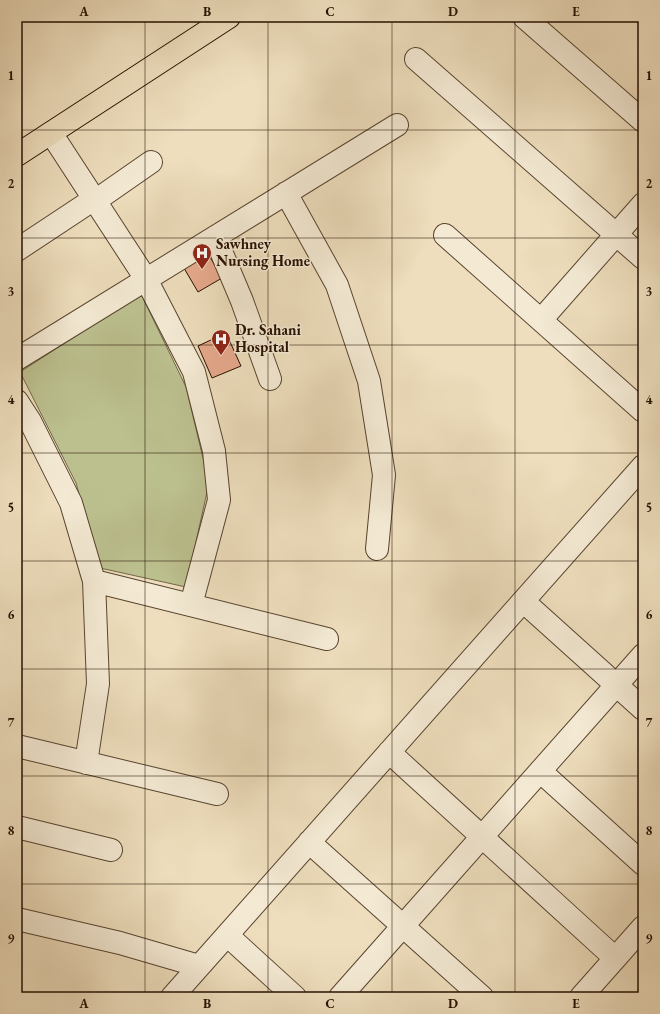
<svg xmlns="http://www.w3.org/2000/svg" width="660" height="1014" font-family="'EB Garamond',serif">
	<rect width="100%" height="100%" fill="#eedebd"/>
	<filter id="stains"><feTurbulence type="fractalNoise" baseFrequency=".005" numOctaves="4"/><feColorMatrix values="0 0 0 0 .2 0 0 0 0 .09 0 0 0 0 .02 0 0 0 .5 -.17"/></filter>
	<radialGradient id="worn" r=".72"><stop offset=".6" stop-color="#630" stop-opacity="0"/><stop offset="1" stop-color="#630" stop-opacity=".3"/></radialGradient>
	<!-- green -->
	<path fill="#bcc08f" stroke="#716848" d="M141,294L186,387L209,483L186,587L100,568L76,483L20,372Z"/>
	<!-- building -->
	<path fill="#e6a98c" stroke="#260f00" d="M206,250L222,278L198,292L181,263Z
		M226,333L241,366L212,378L198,346Z"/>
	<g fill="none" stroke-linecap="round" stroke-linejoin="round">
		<!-- minor casing -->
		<g stroke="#58432f" stroke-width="24">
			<path id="minor" d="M524,17L643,121
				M416,59L643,258
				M51,133L146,279L194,372L214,451L219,500L191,605
				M286,193L337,285L369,381L384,475L377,549
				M445,235L643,411
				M215,237L242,301L270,379
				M17,250L94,199L95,201L151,162
				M541,320L643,204
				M17,359L397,125
				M17,401L30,421L71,503L94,581L98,684L86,763
				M94,581L327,639
				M523,601L643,709
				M17,746L217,794
				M389,752L615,958
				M540,771L643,864
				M17,827L111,850
				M309,842L482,997
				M17,919L120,943L199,966
				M227,935L295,997
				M172,997L643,466
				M340,997L643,655
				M581,997L643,927"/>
		</g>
		<!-- major casing -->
		<g stroke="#260f00" stroke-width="24">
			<path id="major" d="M17,155L229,17"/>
		</g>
		<!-- minor -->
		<use href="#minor" stroke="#f4ead4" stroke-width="22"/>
		<!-- major -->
		<use href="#major" stroke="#eedebd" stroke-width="22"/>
	</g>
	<!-- grid -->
	<path fill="none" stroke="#260f00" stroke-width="1" stroke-opacity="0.55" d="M145,17V997M268,17V997M392,17V997M515,17V997M17,130H643M17,238H643M17,345H643M17,453H643M17,561H643M17,669H643M17,776H643M17,884H643"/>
	<!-- icons -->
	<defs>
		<g id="hospital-pin" transform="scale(1)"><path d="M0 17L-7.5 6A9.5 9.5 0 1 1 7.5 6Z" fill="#8f2418" stroke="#f4ead4"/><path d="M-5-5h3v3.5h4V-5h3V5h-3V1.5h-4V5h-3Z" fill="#fff"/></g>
	</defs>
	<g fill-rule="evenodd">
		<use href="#hospital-pin" x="202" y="253"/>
		<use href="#hospital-pin" x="221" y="339"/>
	</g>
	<g text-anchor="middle" stroke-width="3" stroke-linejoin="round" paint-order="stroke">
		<!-- poi labels -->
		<g font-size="15" font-weight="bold" fill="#260f00" stroke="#f4ead4" text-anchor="start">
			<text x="216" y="249">Sawhney<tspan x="216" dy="17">Nursing Home</tspan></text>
			<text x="235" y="335">Dr. Sahani<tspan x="235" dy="17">Hospital</tspan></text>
		</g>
	</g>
	<!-- margin -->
	<rect width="660" height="1014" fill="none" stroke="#eedebd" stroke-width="44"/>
	<rect x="22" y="22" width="616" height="970" fill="none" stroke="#260f00" stroke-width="1.5"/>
	<g font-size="13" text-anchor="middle" font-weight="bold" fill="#260f00">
		<text x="84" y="16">A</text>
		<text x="207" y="16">B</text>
		<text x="330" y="16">C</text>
		<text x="453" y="16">D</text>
		<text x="576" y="16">E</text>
		<text x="11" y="80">1</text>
		<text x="649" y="80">1</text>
		<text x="11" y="188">2</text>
		<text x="649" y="188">2</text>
		<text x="11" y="296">3</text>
		<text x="649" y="296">3</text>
		<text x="11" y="404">4</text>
		<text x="649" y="404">4</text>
		<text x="11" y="512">5</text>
		<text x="649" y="512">5</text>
		<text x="11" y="619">6</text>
		<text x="649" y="619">6</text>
		<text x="11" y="727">7</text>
		<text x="649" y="727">7</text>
		<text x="11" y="835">8</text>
		<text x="649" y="835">8</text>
		<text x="11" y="943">9</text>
		<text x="649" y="943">9</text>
		<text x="84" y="1008">A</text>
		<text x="207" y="1008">B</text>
		<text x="330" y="1008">C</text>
		<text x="453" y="1008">D</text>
		<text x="576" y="1008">E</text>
	</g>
	<rect width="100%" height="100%" filter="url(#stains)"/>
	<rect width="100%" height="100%" fill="url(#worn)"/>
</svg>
